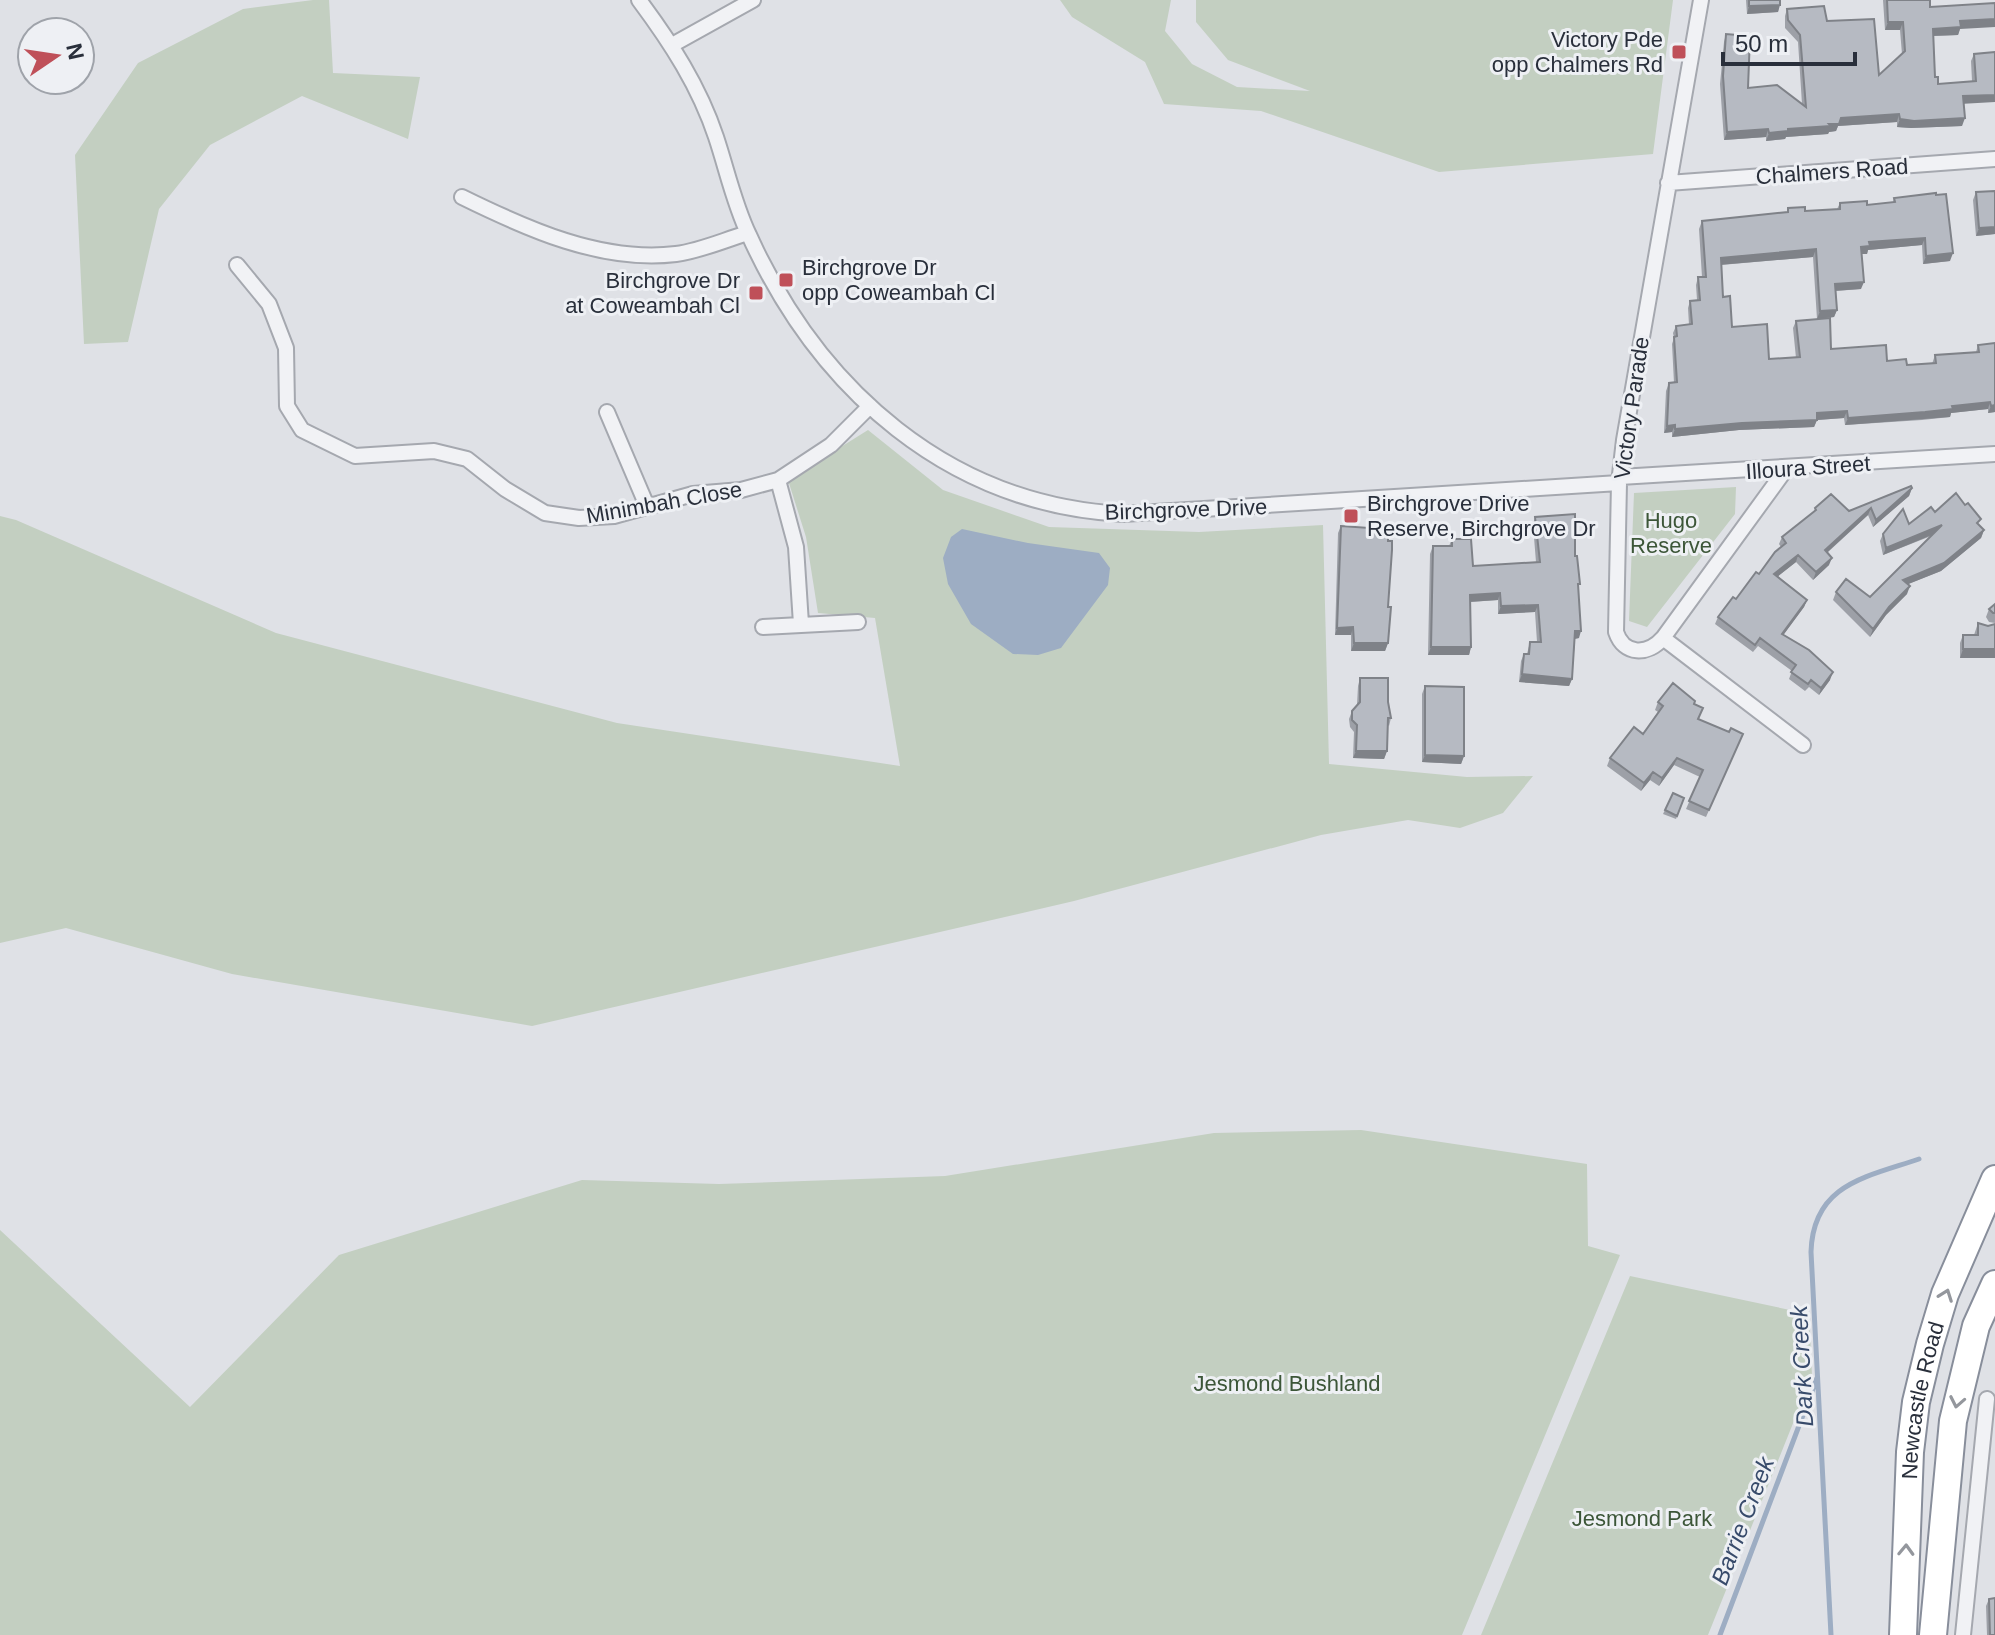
<svg xmlns="http://www.w3.org/2000/svg" width="1995" height="1635" font-family="Helvetica,sans-serif">
	<rect width="100%" height="100%" fill="#dfe1e6"/>
	<!-- green -->
	<path fill="#c3cfc1" d="M313,0H329L333,73L420,77L408,139L302,96L210,145L159,209L128,342L84,344L75,155L138,63L243,9Z
		M1060,0H1171L1165,31L1192,64L1237,87L1310,91L1228,60L1196,22V0H1673L1653,154L1439,172L1261,111L1164,104L1145,62L1072,17Z
		M868,430L943,490L1049,527L1199,532L1323,525L1329,764L1467,777L1533,776L1503,813L1460,828L1408,820L1321,835L1074,901L532,1026L232,974L66,928L0,943V516L16,520L276,633L617,723L900,766L875,618L818,613L806,537L788,480Z
		M1736,487L1735,514L1647,627L1629,621L1634,493Z
		M1361,1130L1587,1164L1588,1246L1620,1255L1462,1635H0V1230L190,1407L339,1255L582,1180L719,1184L945,1176L1214,1133Z
		M1630,1276L1809,1314L1812,1376L1708,1635H1481Z"/>
	<!-- water -->
	<path fill="#9dadc3" d="M962,529L1028,543L1099,553L1110,568L1108,585L1061,648L1038,655L1013,654L971,624L948,584L943,558L951,537Z"/>
	<g fill="none" stroke-linecap="round" stroke-linejoin="round">
		<!-- stream -->
		<path stroke="#9dadc3" stroke-width="5" d="M1720,1635L1817,1378
			M1831,1635L1811,1252C1813,1184 1866,1177 1919,1159"/>
		<!-- street casing -->
		<g stroke="#a5a8af" stroke-width="18">
			<path id="street" d="M639,0C671,43 699,86 716,137C727,170 734,204 749,235C819,390 949,505 1123,514L1619,483
				M1701,0L1624,440L1619,483L1616,632C1624,656 1648,655 1663,638L1803,745
				M672,45L753,0
				M1668,183L1995,159
				M462,197C527,229 602,263 676,254C700,251 724,240 748,233
				M237,265L269,304L286,348L287,406L302,430L355,456L434,451L467,459L505,489L545,513L579,518L614,516L693,494L741,490L778,480L831,445L870,406
				M607,412L647,506
				M1620,477L1995,454
				M778,480L796,547L801,624
				M763,627L858,622
				M1663,638L1786,469
				M1963,1635L1987,1399"/>
		</g>
		<!-- highway casing -->
		<g stroke="#888e9b" stroke-width="30">
			<g id="highway">
				<path id="s1" d="M1903,1635L1910,1452L1916,1402L1930,1344L1945,1294L1995,1179"/>
				<path d="M1933,1635L1953,1421L1976,1326L1995,1284"/>
			</g>
		</g>
		<!-- street -->
		<use href="#street" stroke="#f1f2f5" stroke-width="14"/>
		<!-- highway -->
		<use href="#highway" stroke="#fff" stroke-width="26"/>
	</g>
	<!-- wall -->
	<path fill="#9da0a7" d="M1746,0H1780L1778,12L1747,14Z
		M1883,0H1930V7L1960,29L1958,35L1933,36L1935,77L1938,84L1972,81L1971,61L1974,54L1995,52L1964,104L1962,126L1911,128L1897,127V122L1838,126L1836,131L1829,132L1828,134L1786,137L1785,139L1766,141V137L1724,140L1720,84L1724,42L1726,34L1748,88L1802,104L1798,42L1785,28V16L1787,9L1827,21L1879,75L1902,54L1900,30H1885Z
		M1995,191V234L1976,236L1973,200L1976,192Z
		M1894,198L1950,261L1923,264L1922,245L1868,250L1867,254H1862L1861,289L1836,291L1837,310L1834,317L1817,319L1813,257L1721,265L1723,297L1732,327L1769,359L1796,358L1793,328L1796,321L1831,349L1907,365L1932,364L1935,355L1976,352L1978,345L1995,412L1988,413V409L1951,413L1950,417L1922,420L1845,425L1844,418L1817,420L1814,427L1739,430L1672,437V432L1664,433L1666,391L1669,383H1674L1672,344L1674,338L1673,333L1676,326L1689,325L1688,308L1690,301L1697,300L1696,285L1698,277H1702L1699,229L1702,221L1787,212L1788,208L1805,211L1837,209L1840,203L1867,205L1893,202Z
		M1912,488L1909,496L1873,527L1868,515L1827,553L1829,565L1813,580L1796,562L1778,576L1807,600L1804,607L1783,635L1830,680L1819,695L1809,687L1805,691L1789,679L1792,671L1758,646L1753,652L1715,624L1718,617L1759,574L1781,547L1779,544L1782,537L1814,512L1815,508L1849,511Z
		M1935,512L1979,525L1984,530L1981,538L1941,571L1908,584L1907,594L1886,615L1870,637L1833,600L1836,592L1870,597L1931,536L1883,555L1880,541L1883,534L1909,524Z
		M1535,517L1575,556L1578,590L1579,638L1575,639L1572,679L1569,686L1519,682L1521,661L1524,654H1527L1530,642H1537L1535,612L1498,614V600L1470,602L1471,647L1469,655H1428L1430,554L1433,546H1449L1452,539L1473,566L1536,562L1533,525Z
		M1341,526L1388,607V643L1385,651H1351V635H1335L1338,533Z
		M1995,604V623L1989,622L1986,617L1989,609Z
		M1978,623L1988,626L1995,624V658H1960V643L1963,635H1974Z
		M1360,678L1388,702L1391,718L1389,726L1388,725L1387,751L1384,759L1353,758L1354,732L1350,727L1349,719L1352,711L1357,705L1358,686Z
		M1425,686L1464,756L1461,764L1422,762V694Z
		M1658,702L1694,704L1699,719L1729,732L1743,734L1706,817L1686,809L1700,777L1674,765L1659,786L1650,780L1641,791L1607,766L1610,758L1643,734L1658,712L1655,710Z
		M1673,793L1684,798L1676,819L1663,814Z
		M1989,1599L1995,1635H1987L1986,1606Z"/>
	<!-- shaded-wall -->
	<path fill="#7f8288" d="M1780,5L1778,12L1747,14L1749,6Z
		M1995,19V27L1960,29L1958,35L1930,36L1933,29L1960,21Z
		M1888,22H1903L1900,30H1885Z
		M1995,95V102L1960,104L1963,96Z
		M1899,114L1897,122L1838,126L1836,131L1829,132L1828,134L1786,137L1785,139L1766,141L1769,133L1788,129L1829,124L1841,118Z
		M1965,118L1962,126L1911,128L1897,127L1900,119Z
		M1768,129L1766,137L1724,140L1727,132Z
		M1995,227V234L1976,236L1979,228Z
		M1925,238L1922,245L1868,250L1867,254H1859L1861,247L1869,242Z
		M1816,249L1813,257L1718,265L1721,258Z
		M1953,253L1950,261L1923,264L1926,256Z
		M1864,282L1861,289L1832,291L1835,284Z
		M1837,310L1834,317L1817,319L1820,311Z
		M1990,402L1988,409L1951,413L1950,417L1845,425L1848,418Z
		M1995,405V412L1988,413L1991,406Z
		M1847,411L1844,418L1817,420L1814,427L1739,430L1672,437L1675,429L1817,413Z
		M1675,425L1672,432L1664,433L1667,426Z
		M1912,488L1909,496L1873,527L1876,520Z
		M1871,508L1868,515L1822,557L1825,550Z
		M1942,525L1939,532L1883,555L1886,548Z
		M1984,530L1981,538L1941,571L1901,587L1903,580Z
		M1798,555L1796,562L1772,581L1774,574Z
		M1832,558L1829,565L1813,580L1816,572Z
		M1910,586L1907,594L1886,615L1870,637L1873,629L1889,607Z
		M1500,593L1498,600L1468,602L1470,595Z
		M1807,600L1804,607L1779,641L1782,634Z
		M1538,605L1535,612L1498,614L1501,606Z
		M1353,627L1351,635H1335L1337,628Z
		M1575,631H1581L1579,638L1573,639Z
		M1354,643H1388L1385,651H1351Z
		M1431,647H1471L1469,655H1428Z
		M1963,649H1995V658H1960Z
		M1833,672L1830,680L1819,695L1821,688Z
		M1522,674L1572,679L1569,686L1519,682Z
		M1356,751H1387L1384,759L1353,758Z
		M1425,755L1464,756L1461,764L1422,762Z
		M1677,758L1674,765L1659,786L1662,778Z
		M1653,772L1650,780L1641,791L1644,783Z"/>
	<!-- building -->
	<path fill="#b6bac2" stroke="#7f8288" stroke-width="2" d="M1749,0H1780V5L1749,6Z
		M1887,0H1930V7L1995,3V19L1960,21L1961,27L1933,29L1935,77H1938V84L1976,81L1974,54L1995,52V95L1963,96L1965,118L1914,121L1900,119L1899,114L1841,118L1839,124H1829L1831,126L1788,129V131L1769,133L1768,129L1727,132L1723,76L1726,34L1750,36L1748,88L1777,85L1806,107L1800,35L1788,20L1787,9L1824,6L1827,21L1874,19L1879,75L1905,51L1903,22H1888Z
		M1995,191V227L1979,228L1976,192Z
		M1936,193V195L1946,194L1953,253L1926,256L1925,238L1869,242L1870,246L1861,247L1864,282L1835,284L1837,310L1820,311L1816,249L1721,258L1723,297L1730,296L1732,327L1767,324L1769,359L1800,357L1796,321L1830,318L1831,349L1886,345L1887,361L1906,359L1907,365L1936,363L1935,355L1979,352L1978,345L1995,343V405L1991,406L1990,402L1952,406L1953,409L1925,412L1848,418L1847,411L1817,413V420L1742,423L1675,429V425L1667,426L1669,383L1677,382L1674,337L1677,336L1676,326L1692,324L1690,301L1700,300L1698,277H1706L1702,221L1788,212V208L1805,207V211L1840,209V203L1867,201V205L1895,202L1894,198Z
		M1911,486L1912,488L1876,520L1871,508L1825,550L1832,558L1816,572L1798,555L1774,574L1807,600L1782,634L1809,650L1833,672L1821,688L1811,680L1808,684L1791,672L1796,665L1760,638L1755,645L1718,617L1733,597L1736,599L1756,572L1759,574L1775,552L1786,543L1782,537L1816,510L1815,508L1831,494L1849,511Z
		M1956,493L1965,505L1968,503L1981,519L1977,523L1984,530L1944,563L1903,580L1910,586L1889,607L1873,629L1836,592L1846,579L1870,597L1942,525L1886,548L1883,534L1903,509L1909,524L1931,507L1935,512Z
		M1575,514V556H1577L1580,584H1578L1581,631H1575L1572,679L1522,674L1524,654H1529L1530,642H1541L1538,605L1501,606L1500,593L1470,595L1471,647H1431L1433,546H1452V539H1471L1473,566L1540,562L1535,517Z
		M1341,526L1369,528V526H1388V541H1392V550L1388,607H1391L1388,643H1354L1353,627L1337,628Z
		M1995,604V613H1993L1989,609Z
		M1978,623L1988,626L1995,624V649H1963V635H1978Z
		M1360,678H1388V702L1391,718H1388L1387,751H1356L1357,725L1352,720V711L1360,702Z
		M1673,683L1695,701L1694,704L1703,708L1698,719L1729,732L1731,728L1743,734L1709,810L1689,801L1703,770L1677,758L1662,778L1653,772L1644,783L1610,758L1634,727L1643,734L1663,706L1658,702Z
		M1425,686L1464,687V756L1425,755Z
		M1673,793L1684,798L1677,816L1665,810Z
		M1995,1598V1635H1990L1989,1599Z"/>
	<!-- one-way arrows -->
	<defs><path id="oneway-chevron" d="M-2-3.5L2.5 0L-2 3.5" fill="none" stroke-width="1.6" stroke-linecap="round" stroke-linejoin="round" transform="scale(2)"/></defs>
	<g stroke="#94979d">
		<use href="#oneway-chevron" transform="translate(1946 1295) rotate(-70)"/>
		<use href="#oneway-chevron" transform="translate(1957 1402) rotate(101)"/>
		<use href="#oneway-chevron" transform="translate(1906 1550) rotate(-88)"/>
	</g>
	<!-- markers -->
	<g fill="#bf5059" stroke="#eef0f4" stroke-width="3">
		<rect x="1671" y="44" width="16" height="16" rx="4"/>
		<rect x="778" y="272" width="16" height="16" rx="4"/>
		<rect x="748" y="285" width="16" height="16" rx="4"/>
		<rect x="1343" y="508" width="16" height="16" rx="4"/>
	</g>
	<g text-anchor="middle" stroke-width="6" stroke-linejoin="round" paint-order="stroke">
		<!-- poi labels -->
		<g font-size="22" fill="#292f3b" stroke="#eef0f4" text-anchor="end">
			<text x="1663" y="47">Victory Pde<tspan x="1663" dy="25">opp Chalmers Rd</tspan></text>
			<text x="802" y="275" text-anchor="start">Birchgrove Dr<tspan x="802" dy="25">opp Coweambah Cl</tspan></text>
			<text x="740" y="288">Birchgrove Dr<tspan x="740" dy="25">at Coweambah Cl</tspan></text>
			<text x="1367" y="511" text-anchor="start">Birchgrove Drive<tspan x="1367" dy="25">Reserve, Birchgrove Dr</tspan></text>
		</g>
		<!-- street labels -->
		<g font-size="22" fill="#292f3b" stroke="#eef0f4">
			<text transform="translate(1832 171) rotate(-4)" y="8">Chalmers Road</text>
			<text transform="translate(1631 408) rotate(-82)" y="8">Victory Parade</text>
			<text transform="translate(1808 467) rotate(-4)" y="8">Illoura Street</text>
			<text transform="translate(664 502) rotate(-10)" y="8">Minimbah Close</text>
			<text transform="translate(1186 509) rotate(-2)" y="8">Birchgrove Drive</text>
			<text dy="8" stroke="none"><textPath href="#s1" startOffset="236">Newcastle Road</textPath></text>
		</g>
		<!-- park labels -->
		<g font-size="22" fill="#3c5638" stroke="#eef0f4">
			<text x="1671" y="528">Hugo<tspan x="1671" dy="25">Reserve</tspan></text>
			<text x="1287" y="1391">Jesmond Bushland</text>
			<text x="1642" y="1526">Jesmond Park</text>
		</g>
		<!-- water labels -->
		<g font-size="24" font-style="italic" fill="#384b6b" stroke="#eef0f4">
			<text transform="translate(1802 1366) rotate(-93)" y="8">Dark Creek</text>
			<text transform="translate(1743 1521) rotate(-69)" y="8">Barrie Creek</text>
		</g>
	</g>
	<!-- north arrow -->
	<g transform="translate(56 56) rotate(77)"><circle r="38" fill="#eef0f4" stroke="#9fa3aa" stroke-width="2"/>
	<path d="M0-6L14 30L0 20L-14 30Z" fill="#bf5059"/>
	<text y="-12" font-size="22" font-weight="bold" text-anchor="middle" fill="#292f3b">N</text>
	</g>
	<!-- scale -->
	<path d="M1723 52v12h132v-12" fill="none" stroke="#292f3b" stroke-width="4"/>
	<text x="1735" y="52" font-size="24" fill="#292f3b" stroke="#eef0f4" stroke-width="6" paint-order="stroke">50 m</text>
</svg>
